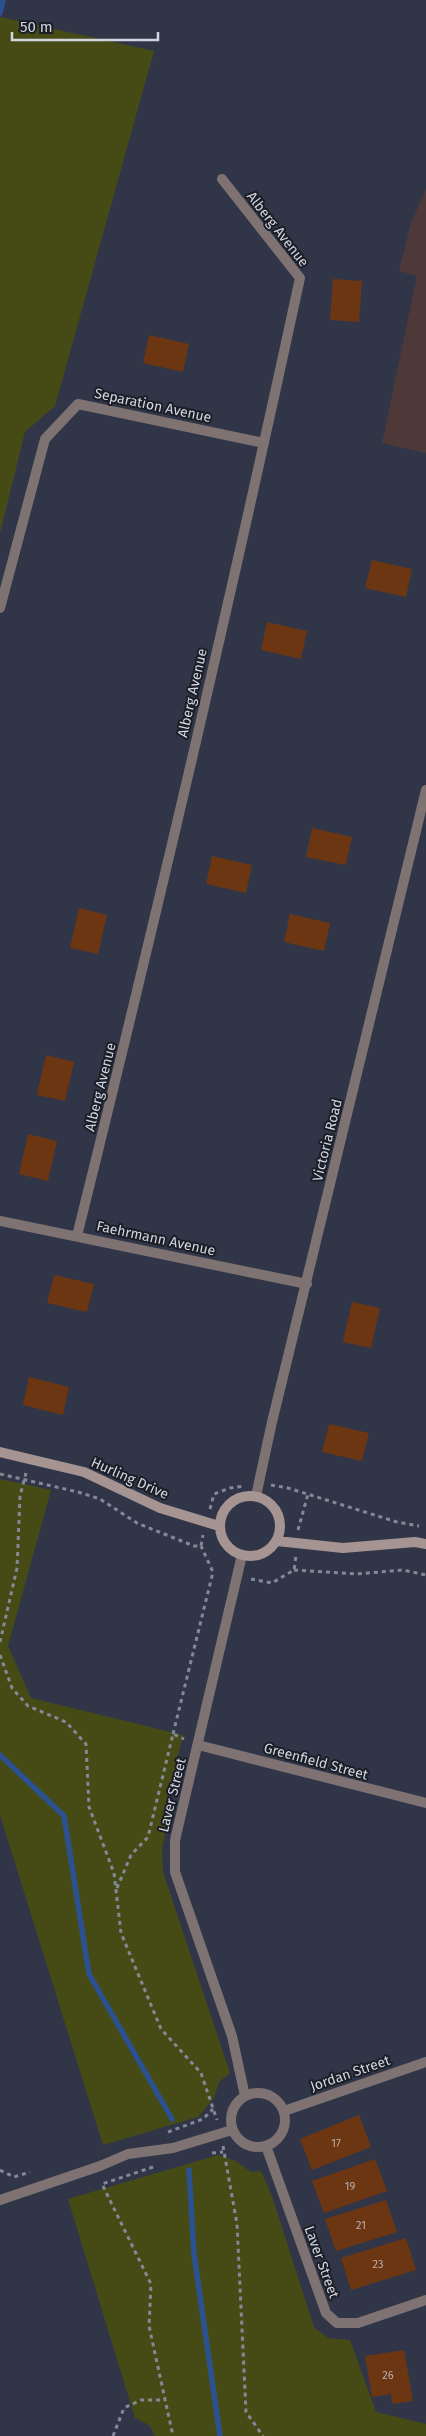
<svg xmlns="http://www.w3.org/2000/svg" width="426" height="2436" font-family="'Fira Sans',sans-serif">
	<rect width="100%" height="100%" fill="#303648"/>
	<!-- commercial -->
	<path fill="#4e3938" d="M426,189V453L382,443L417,276L399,271L411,223Z"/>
	<!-- green -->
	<path fill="#464b16" d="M0,17L154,51L55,406L25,432L0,533Z
		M0,1479L51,1490L8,1646L31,1698L183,1735L168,1797L170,1811L162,1848L163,1872L230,2073L219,2082L214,2098L198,2117L103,2145L0,1815Z
		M218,2155L236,2161L251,2172L261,2171L272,2196L314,2327L328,2338L350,2340L376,2412L426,2424V2436H155L149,2425L135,2418L68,2199Z"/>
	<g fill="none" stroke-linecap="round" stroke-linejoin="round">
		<!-- stream -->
		<path stroke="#2b5190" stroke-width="5.5" d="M0,13L3,0
			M0,1755L64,1816L89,1974L172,2119
			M189,2170L194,2254L220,2436"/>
	</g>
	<!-- building -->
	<path fill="#6d3613" d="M333,279L362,281L359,322L330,320Z
		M149,335L189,344L183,372L143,363Z
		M372,560L412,569L406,597L365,588Z
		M267,622L307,631L301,659L261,650Z
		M312,828L352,837L346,865L306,857Z
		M212,856L252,865L246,893L206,884Z
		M79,908L107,915L98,954L70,948Z
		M290,914L330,923L324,951L284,942Z
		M46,1055L74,1062L65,1101L37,1095Z
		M28,1134L57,1141L48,1181L19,1174Z
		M54,1275L94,1284L87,1312L47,1303Z
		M352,1302L380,1308L371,1348L343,1342Z
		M29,1377L69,1387L63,1415L23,1405Z
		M329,1424L369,1433L362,1461L322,1452Z
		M359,2115L371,2147L312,2170L300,2139Z
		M375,2159L387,2191L324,2213L312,2181Z
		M386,2200L397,2232L336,2251L325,2219Z
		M406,2238L416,2270L351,2290L341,2258Z
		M404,2350L413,2401L392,2404L391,2394L372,2397L365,2356Z"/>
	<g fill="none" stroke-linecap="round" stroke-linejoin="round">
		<!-- path -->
		<path stroke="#848997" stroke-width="3" stroke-dasharray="4 4" stroke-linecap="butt" d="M0,1474L78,1492L100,1499L137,1523L194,1546H201L203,1535
			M271,1485L288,1488L397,1522L419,1526
			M210,1509L214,1494L230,1488L245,1486
			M298,1530L308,1494
			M294,1570L356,1574L403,1570L426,1575
			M251,1579L272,1583L294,1570L296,1556
			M0,1642L17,1568L20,1496L26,1473
			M0,1655L12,1688L28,1706L66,1722L86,1744L89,1807L114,1873L121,1933L161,2029L201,2073L217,2120
			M173,1734L213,1572L201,1546
			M117,1888L131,1855L148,1837L173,1734L184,1739
			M168,2132L203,2119L213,2109
			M223,2146L237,2224L246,2412L263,2436
			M212,2153L223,2152
			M153,2167L102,2184L151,2284L149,2326L173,2436
			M0,2170L14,2177L30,2172
			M113,2436L124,2408L141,2400H165"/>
		<!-- street -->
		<path stroke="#7e7372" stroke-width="10" d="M0,608L45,439L78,404L264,443
			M0,1221L307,1284
			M77,1236C156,918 231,598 300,278L222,179
			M256,1496L272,1422L426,790
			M242,1555L175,1840V1872L232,2036L245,2096
			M198,1745L426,1803
			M231 2120a27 27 0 1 1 54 0a27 27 0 1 1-54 0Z
			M284,2111L426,2062
			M266,2146L326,2313L337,2323H358L426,2300
			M0,2200L100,2166L128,2154L173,2148L232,2130"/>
		<!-- secondary -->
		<path stroke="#a69493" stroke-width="10" d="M0,1452L84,1472L160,1508L219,1526
			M220 1526a30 30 0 1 1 60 0a30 30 0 1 1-60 0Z
			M277,1541L343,1548L415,1542L426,1544"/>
	</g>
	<g text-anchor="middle" stroke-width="4" stroke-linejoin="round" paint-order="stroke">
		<!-- number labels -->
		<g font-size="11" fill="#b8adad">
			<text x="336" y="2147">17</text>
			<text x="350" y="2190">19</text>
			<text x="361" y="2229">21</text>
			<text x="378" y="2268">23</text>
			<text x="388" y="2379">26</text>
		</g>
		<!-- street labels -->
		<g font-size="14" fill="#d1d5e0" stroke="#1b1e26">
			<text transform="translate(278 229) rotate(52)" y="5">Alberg Avenue</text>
			<text transform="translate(153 405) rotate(12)" y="5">Separation Avenue</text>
			<text transform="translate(192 693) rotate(-77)" y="5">Alberg Avenue</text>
			<text transform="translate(100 1087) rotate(-76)" y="5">Alberg Avenue</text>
			<text transform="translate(327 1140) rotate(-76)" y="5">Victoria Road</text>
			<text transform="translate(156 1238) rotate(12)" y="5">Faehrmann Avenue</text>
			<text transform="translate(130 1478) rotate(24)" y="5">Hurling Drive</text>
			<text transform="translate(316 1761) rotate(15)" y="5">Greenfield Street</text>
			<text transform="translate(172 1795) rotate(-76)" y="5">Laver Street</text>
			<text transform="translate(350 2073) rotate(-19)" y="5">Jordan Street</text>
			<text transform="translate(322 2262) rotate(70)" y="5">Laver Street</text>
		</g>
	</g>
	<!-- scale -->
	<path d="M12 32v8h146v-8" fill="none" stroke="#d1d5e0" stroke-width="2.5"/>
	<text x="20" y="32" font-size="15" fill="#d1d5e0" stroke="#1b1e26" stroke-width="4" paint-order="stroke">50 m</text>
</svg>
